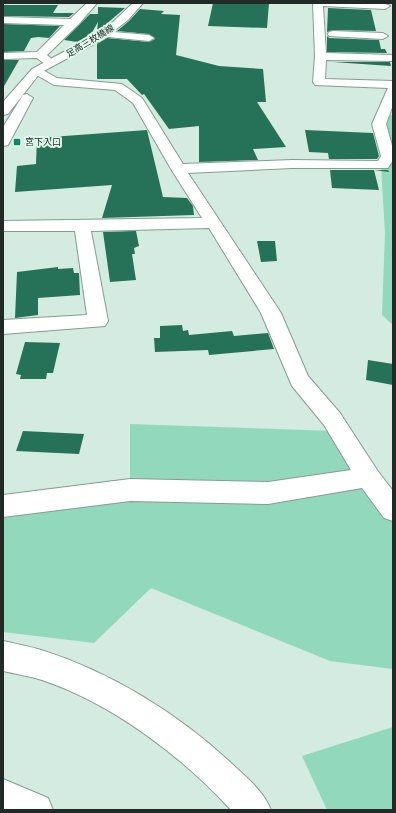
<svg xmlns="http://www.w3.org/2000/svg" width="396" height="813" font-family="Raleway,'Noto Sans JP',sans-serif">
	<rect width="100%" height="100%" fill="#d3ebe1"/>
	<!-- green -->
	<path fill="#92d8bd" d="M384,114L393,115V325L382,315L385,233L381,167Z
		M130,424L334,431L393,511V669L330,661L151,588L94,643L3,632V500L130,490Z
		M393,727V810H327L302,756Z"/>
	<!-- building -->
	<path fill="#257259" d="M213,3H269L267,28L208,26Z
		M3,5H58L53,13H74L69,17L3,16Z
		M98,7L125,8L97,32L98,22L90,36L78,42L64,40L90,14H98Z
		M328,8L371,10L376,31L333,30L327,32Z
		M140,9L164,11L161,14L180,15L176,55L219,66L263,69L266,102H257L286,147L253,149L258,160L199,162V126L169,129L144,94L142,95L127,79H97V44L107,38L149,42L155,39L149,34L117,31L129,21Z
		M3,24L60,26L49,38L38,37L31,38L24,51L3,52Z
		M327,36L329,38L379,40L381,49H385L387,53L327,52Z
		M3,60H19L3,88Z
		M334,62H390L391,66L347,63Z
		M147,130L163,197L187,198L193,206L194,215L102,218L112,185L15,192L17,166L36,164L37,138Z
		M305,130L373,133L379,156L377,159H329L328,153L309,152Z
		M330,170H388L389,172L374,170L379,190L332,188Z
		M136,231L139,246L134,248L135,254H132L136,280L110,282L103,232Z
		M257,241H275L277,261L261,262Z
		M58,267V269L73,268L74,273H79L80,295L38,298V315L15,318L17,272Z
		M182,325L183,331L188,330L189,335L232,331L234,336L268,333L274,349L209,355L208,350L155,352L154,338H160V326Z
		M25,342L60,343L53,373H47L46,379H20L21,375L16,374Z
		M368,360L393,364V385L366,380Z
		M23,431L84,434L79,454L16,451Z"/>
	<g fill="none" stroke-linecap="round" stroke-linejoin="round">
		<!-- street casing -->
		<g stroke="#859c92" stroke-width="2">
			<path id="street" d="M87,3H97L79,24L47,55L56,63L54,65H46L37,58L3,59V53L37,52L64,25L3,23V17L70,19Z
				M313,3H383L390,6L385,9L323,6L326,53L393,55V61L326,60L325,79L393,81V105L386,124L393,149V160L388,168H292L188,173L281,313L308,376L340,413L377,470L393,491V521L384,518L362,488L268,504L130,501L3,517V495L130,479L268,482L351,470L324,425L292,386L261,313L209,228L91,231L108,321L105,326L3,334V320L87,315L75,231H3V221L202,218L171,169L133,103L115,90L54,85L33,73L31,71L33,69H41L57,78L122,84L142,98L183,164L292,160L378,161L381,156L372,124L388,88L315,85L313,82L315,56Z
				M102,31L149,35L154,38L149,41L98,36L97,34Z
				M333,31L383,33L388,36L383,39L329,36L328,34L329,32Z"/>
		</g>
		<!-- secondary casing -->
		<g stroke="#859c92" stroke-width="2">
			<path id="secondary" d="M133,3H143L128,20L105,38L40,73L8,114L3,115V102L32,69L97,34L113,22Z
				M27,94L33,98L8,145L3,146V127L23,95Z"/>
		</g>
		<!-- highway casing -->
		<g stroke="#859c92" stroke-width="2">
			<path id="highway" d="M3,641C16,644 29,646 41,650C111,672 177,713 230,762C246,777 263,790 271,810H231C182,756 111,703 42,680C29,676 16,674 3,671Z
				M3,779L48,798L53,810H3Z"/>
		</g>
		<!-- street -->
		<use href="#street" fill="#fff" fill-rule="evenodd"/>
		<!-- secondary -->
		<use href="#secondary" fill="#fff" fill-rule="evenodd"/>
		<!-- highway -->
		<use href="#highway" fill="#fff" fill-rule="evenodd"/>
	</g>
	<!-- markers -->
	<rect fill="#128666" stroke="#e0f9ee" stroke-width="1.5" x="13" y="138" width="8" height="8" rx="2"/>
	<g text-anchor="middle" stroke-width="4" stroke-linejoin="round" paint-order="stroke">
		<!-- far-street labels -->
		<g font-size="9" fill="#212a26" stroke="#e0f9ee">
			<text transform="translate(90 41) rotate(-31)" y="3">足高三枚橋線</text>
		</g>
		<!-- far-poi labels -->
		<g font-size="9" fill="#212a26" stroke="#e0f9ee" text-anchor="start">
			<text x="25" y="145">宮下入口</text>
		</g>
	</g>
	<!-- border -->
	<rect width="396" height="813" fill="none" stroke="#212a26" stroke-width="8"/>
</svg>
